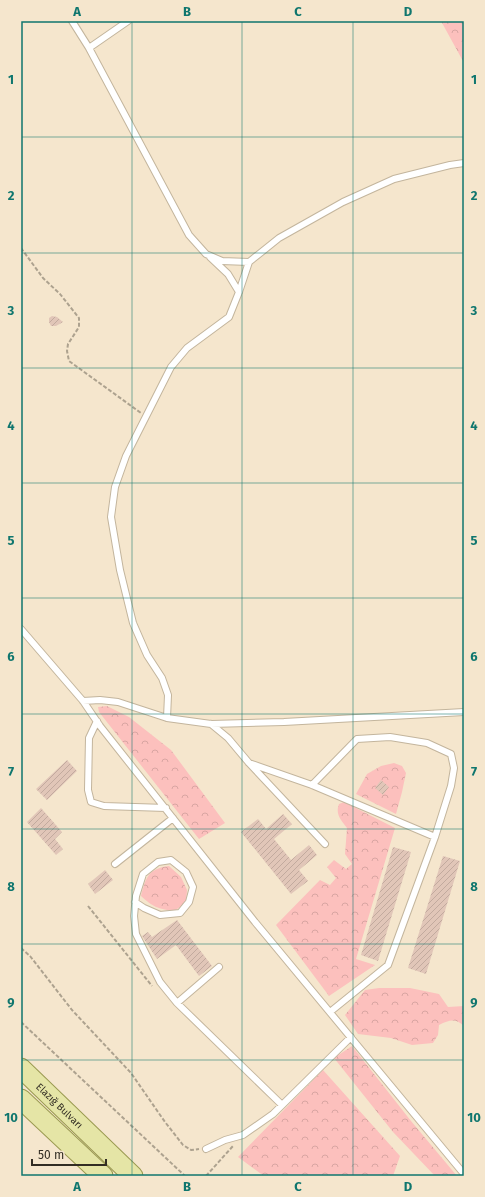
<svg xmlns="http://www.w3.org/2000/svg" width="485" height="1197" font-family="'Fira Sans',sans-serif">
	<defs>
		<pattern id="forest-crowns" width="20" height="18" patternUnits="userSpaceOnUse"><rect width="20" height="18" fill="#fcc0bd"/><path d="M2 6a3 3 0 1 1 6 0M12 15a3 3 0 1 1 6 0" fill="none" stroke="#d8a5a2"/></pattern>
		<pattern id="building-hatch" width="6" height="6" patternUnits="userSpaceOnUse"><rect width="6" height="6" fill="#e1c6b8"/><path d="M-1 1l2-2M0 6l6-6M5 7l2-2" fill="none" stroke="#c2aa9e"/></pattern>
	</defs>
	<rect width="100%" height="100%" fill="#f5e6cd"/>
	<!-- forest -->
	<path fill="url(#forest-crowns)" d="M441,21H464V63Z
		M107,706L129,717L171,750L225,823L199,839L99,712L98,707Z
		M394,763L402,766L406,773L402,792L396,814L356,794L367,774L381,766Z
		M344,802L395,828L356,959L375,965L329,996L276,925L320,880L330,885L336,878L327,867L334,860L346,869L352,864L345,854L347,828C341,820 335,814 339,804Z
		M169,866L181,877L187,890L186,903L174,911C158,909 153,907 141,896C146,877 148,869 169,866Z
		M379,988H410L439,994L448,1007L464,1006V1026C455,1018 450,1020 439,1025L438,1035L433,1043L412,1045L391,1038L358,1034L345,1015L365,990Z
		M352,1046L411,1121L457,1176H435L393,1132L334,1058Z
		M323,1070L400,1156L393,1176H264L238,1157Z"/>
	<!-- building -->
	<path fill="url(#building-hatch)" d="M52,316L57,317L63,322L56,326H51L49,322V318Z
		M67,760L77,771L47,800L36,789Z
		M381,780L389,787L383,795L375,788Z
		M41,808L62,832L55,839L63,849L56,855L27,822Z
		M283,814L292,824L274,839L283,850L291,860L309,845L317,855L299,870L308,881L291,894L241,832L258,819L266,829Z
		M393,847L411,852L378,961L361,955Z
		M443,856L460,861L426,974L408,968Z
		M105,870L113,880L95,894L88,884Z
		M177,920L212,966L199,976L176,945L157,959L142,936L148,932L152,937Z"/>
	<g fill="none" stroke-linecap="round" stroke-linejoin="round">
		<!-- lane casing -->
		<g stroke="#c3b59d" stroke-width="8">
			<path id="lane" d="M72,21L89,48L189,235L206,254L222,261L249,262
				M89,48L128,21
				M210,257L228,274L239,292
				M21,629L83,701L100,726L255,922L464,1174
				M83,701L100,700L118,702L167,718L211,724L284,722L464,712
				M167,718L168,695L162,678L147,655L133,623L120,570L111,517L115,487L126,456L171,367L187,348L229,317L239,292L249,262L279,238L343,202L394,179L450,165L464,163
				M97,721L89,738L88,790L91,802L104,806L166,808
				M211,724L228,738L249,763L325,844
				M249,763L312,785L435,837
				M312,785L357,739L390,737L427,743L451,754L454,768L451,786L435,837L388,965L330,1012
				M115,864L173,818
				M135,902L144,908L160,915L180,913L189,902L193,887L186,872L171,860L158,862L143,874L136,896L134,916L136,934L160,982L177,1003L282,1105
				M177,1003L219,967
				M206,1149L225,1140L243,1135L273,1114L351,1037"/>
		</g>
		<!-- primary casing -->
		<g stroke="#9b9a51" stroke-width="21">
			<g id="primary">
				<path id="s1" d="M21,1068L133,1176"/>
				<path d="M21,1099L103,1176"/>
			</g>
		</g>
		<!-- path -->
		<path stroke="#ada28f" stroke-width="2" stroke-dasharray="4 2" stroke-linecap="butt" d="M21,248L43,278L60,294L79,318V327L68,344L67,351L69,361L141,413
			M88,906L152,986
			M21,948L30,956L72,1010L131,1073L165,1122L183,1145L191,1150L199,1149
			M21,1022L185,1176
			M206,1176L233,1146"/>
		<!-- lane -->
		<use href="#lane" stroke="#fff" stroke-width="6"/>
		<!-- primary -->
		<use href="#primary" stroke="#e5e5a6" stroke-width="19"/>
	</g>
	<!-- grid -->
	<path fill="none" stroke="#0f766e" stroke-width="1" stroke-opacity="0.55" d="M132,21V1176M242,21V1176M353,21V1176M21,137H464M21,253H464M21,368H464M21,483H464M21,598H464M21,714H464M21,829H464M21,944H464M21,1060H464"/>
	<g text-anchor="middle" stroke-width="4" stroke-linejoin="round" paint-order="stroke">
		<!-- street labels -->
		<g font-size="10" fill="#322d23" stroke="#f5e6cd">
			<text dy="4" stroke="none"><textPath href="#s1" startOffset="54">Elazığ Bulvarı</textPath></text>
		</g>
	</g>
	<!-- border -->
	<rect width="485" height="1197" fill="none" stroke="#f5e6cd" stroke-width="44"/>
	<!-- scale -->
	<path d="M32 1159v6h74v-6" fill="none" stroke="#322d23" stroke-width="2"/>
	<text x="38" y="1159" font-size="12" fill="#322d23" stroke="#f5e6cd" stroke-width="3" paint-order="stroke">50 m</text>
	<rect x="22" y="22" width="441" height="1153" fill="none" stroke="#0f766e" stroke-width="1.5"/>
	<g font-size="13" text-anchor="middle" font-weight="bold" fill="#0f766e">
		<text x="77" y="16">A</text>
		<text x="187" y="16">B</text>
		<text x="298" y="16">C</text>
		<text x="408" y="16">D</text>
		<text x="11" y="84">1</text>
		<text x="474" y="84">1</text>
		<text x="11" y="200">2</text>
		<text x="474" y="200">2</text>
		<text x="11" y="315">3</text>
		<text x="474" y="315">3</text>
		<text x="11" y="430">4</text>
		<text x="474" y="430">4</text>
		<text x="11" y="545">5</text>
		<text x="474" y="545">5</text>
		<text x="11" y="661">6</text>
		<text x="474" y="661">6</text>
		<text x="11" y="776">7</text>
		<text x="474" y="776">7</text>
		<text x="11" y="891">8</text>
		<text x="474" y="891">8</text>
		<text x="11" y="1007">9</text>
		<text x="474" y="1007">9</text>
		<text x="11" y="1122">10</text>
		<text x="474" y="1122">10</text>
		<text x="77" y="1191">A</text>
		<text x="187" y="1191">B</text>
		<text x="298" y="1191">C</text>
		<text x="408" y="1191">D</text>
	</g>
</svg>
